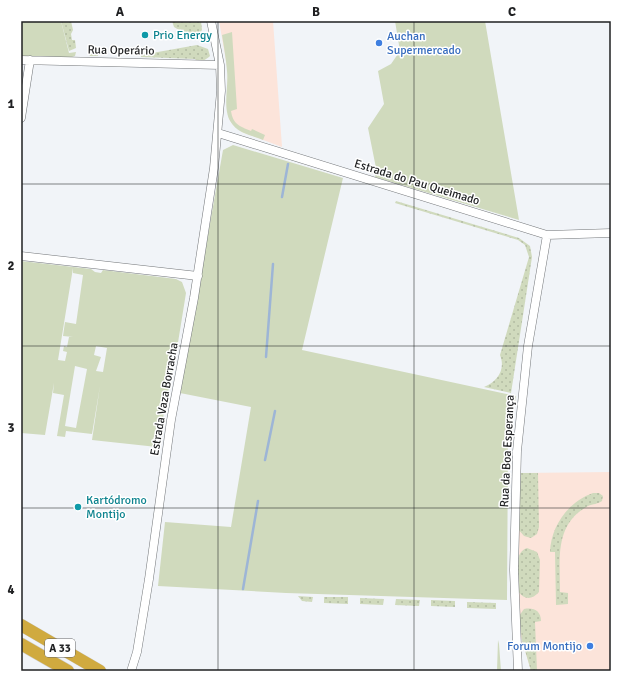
<svg xmlns="http://www.w3.org/2000/svg" width="632" height="692" font-family="Signika,sans-serif">
	<defs>
		<pattern id="park-dots" width="8" height="8" patternUnits="userSpaceOnUse"><rect width="8" height="8" fill="#d0dabd"/><path d="M2 2h.1M6 6h.1" fill="none" stroke="#b2bba2" stroke-width="1.8" stroke-linecap="round"/></pattern>
	</defs>
	<rect width="100%" height="100%" fill="#f1f4f8"/>
	<!-- commercial -->
	<path fill="#fce4da" d="M219,21H273L282,147L242,132L233,125L229,119L227,104L228,72Z
		M611,472V671H531L517,623L520,473Z"/>
	<!-- grass -->
	<path fill="#d0dabd" fill-rule="evenodd" d="M21,21H61L69,53L76,52L75,56L69,58L21,57Z
		M395,21H485L519,220L375,177L376,168L368,128L384,104L378,71L391,64L400,51Z
		M232,32L237,109L231,111C233,124 239,126 251,131L252,129L265,135L263,140C254,136 240,134 233,125C221,112 229,88 227,71C226,59 224,47 222,35Z
		M233,145L343,178L302,350L516,396L508,442L507,600L286,593L158,586L165,522L231,527L251,407L180,393L223,150Z
		M21,261L91,269L95,272L101,273L103,270L176,279L182,282L186,293L175,361L171,367L173,369L157,447L92,440L100,386L92,434L66,431L65,437L57,436L64,395L53,393L54,383L45,435L21,433ZM73,268V273L83,275L76,324L65,322L63,336L73,337L75,328L73,337H69L67,347L64,346L63,351L67,352L65,361L58,360ZM96,346L107,348L103,372L96,371L101,357L94,355ZM75,366L87,369L76,428L65,426Z
		M498,640L499,644L501,671H497Z"/>
	<!-- park -->
	<path fill="url(#park-dots)" d="M61,21H71L73,30L71,34L72,40H75L76,48L69,51Z
		M172,21H201L202,30L197,37L189,36L174,27Z
		M197,45L208,49L210,56C206,60 198,64 195,59L141,57V55Z
		M96,48L98,56H90L87,50Z
		M396,201L519,238L530,246L532,257L511,393L484,387C497,382 506,370 500,355L529,257L525,245L518,240L395,203Z
		M520,473H538L539,527L537,534L531,538L524,536L518,529Z
		M593,493H599L603,496L602,501C598,504 593,504 588,506C554,524 560,560 560,592L568,593V604L556,605L555,552H550C551,526 568,502 593,493Z
		M527,548L537,552L540,560L539,592C532,600 524,600 518,591C518,579 512,553 527,548Z
		M298,596L313,597L312,602L302,601Z
		M324,597H348V604L324,603Z
		M360,598L384,599L383,605L360,604Z
		M396,599L420,600L419,606L395,605Z
		M431,600L455,601V607L431,606Z
		M467,602L496,603V609L467,608Z
		M524,609C534,607 541,611 541,621L535,622L537,671H531L522,640L520,624L518,623L519,616Z"/>
	<g fill="none" stroke-linecap="round" stroke-linejoin="round">
		<!-- stream -->
		<path stroke="#9db5d6" stroke-width="2.5" d="M282,197L288,164
			M266,357L273,264
			M265,460L275,411
			M243,589L258,501"/>
		<!-- minor casing -->
		<g stroke="#737679" stroke-width="9">
			<path id="minor" d="M21,60L220,65
				M21,118L30,60
				M218,133L547,235L611,233
				M21,256L198,276
				M132,668L137,652L149,579L171,420L194,298L214,168L221,91L220,65L211,21
				M518,671L514,570L517,451L528,346L547,235"/>
		</g>
		<!-- highway casing -->
		<g stroke="#cecece" stroke-width="13">
			<path id="highway" d="M21,625L100,671
				M21,644L68,671"/>
		</g>
		<!-- minor -->
		<use href="#minor" stroke="#fff" stroke-width="8"/>
		<!-- highway -->
		<use href="#highway" stroke="#d0aa3f" stroke-width="12"/>
	</g>
	<!-- grid -->
	<path fill="none" stroke="#1f2022" stroke-width="1" stroke-opacity="0.55" d="M218,21V671M414,21V671M21,184H611M21,346H611M21,508H611"/>
	<!-- markers -->
	<g fill="#0f9aa8" stroke="#fff" stroke-width="1.5">
		<circle cx="145" cy="35" r="4"/>
		<circle cx="78" cy="507" r="4"/>
	</g>
	<g fill="#3f7fe0" stroke="#fff" stroke-width="1.5">
		<circle cx="379" cy="43" r="4"/>
		<circle cx="590" cy="646" r="4"/>
	</g>
	<g text-anchor="middle" stroke-width="3" stroke-linejoin="round" paint-order="stroke">
		<!-- shield labels -->
		<rect fill="#fff" stroke="#626364" stroke-width="1" x="45" y="639" width="30" height="18" rx="3"/>
		<g font-size="11" font-weight="bold" fill="#1f2022">
			<text x="60" y="652">A 33</text>
		</g>
		<!-- culture labels -->
		<g font-size="12" fill="#0d838f" stroke="#fff" text-anchor="start">
			<text x="153" y="39">Prio Energy</text>
			<text x="86" y="504">Kartódromo<tspan x="86" dy="14">Montijo</tspan></text>
		</g>
		<!-- shop labels -->
		<g font-size="12" fill="#366cbe" stroke="#fff" text-anchor="start">
			<text x="387" y="40">Auchan<tspan x="387" dy="14">Supermercado</tspan></text>
			<text x="582" y="650" text-anchor="end">Forum Montijo</text>
		</g>
		<!-- street labels -->
		<g font-size="12" fill="#1f2022" stroke="#fff">
			<text transform="translate(121 50) rotate(1)" y="4">Rua Operário</text>
			<text transform="translate(417 182) rotate(17)" y="4">Estrada do Pau Queimado</text>
			<text transform="translate(164 399) rotate(-80)" y="4">Estrada Vaza Borracha</text>
			<text transform="translate(507 451) rotate(-87)" y="4">Rua da Boa Esperança</text>
		</g>
	</g>
	<!-- border -->
	<rect width="632" height="692" fill="none" stroke="#ffffff" stroke-width="44"/>
	<rect x="22" y="22" width="588" height="648" fill="none" stroke="#1f2022" stroke-width="1.5"/>
	<g font-size="13" text-anchor="middle" font-weight="bold" fill="#1f2022">
		<text x="120" y="16">A</text>
		<text x="316" y="16">B</text>
		<text x="512" y="16">C</text>
		<text x="11" y="108">1</text>
		<text x="11" y="270">2</text>
		<text x="11" y="432">3</text>
		<text x="11" y="594">4</text>
	</g>
</svg>
